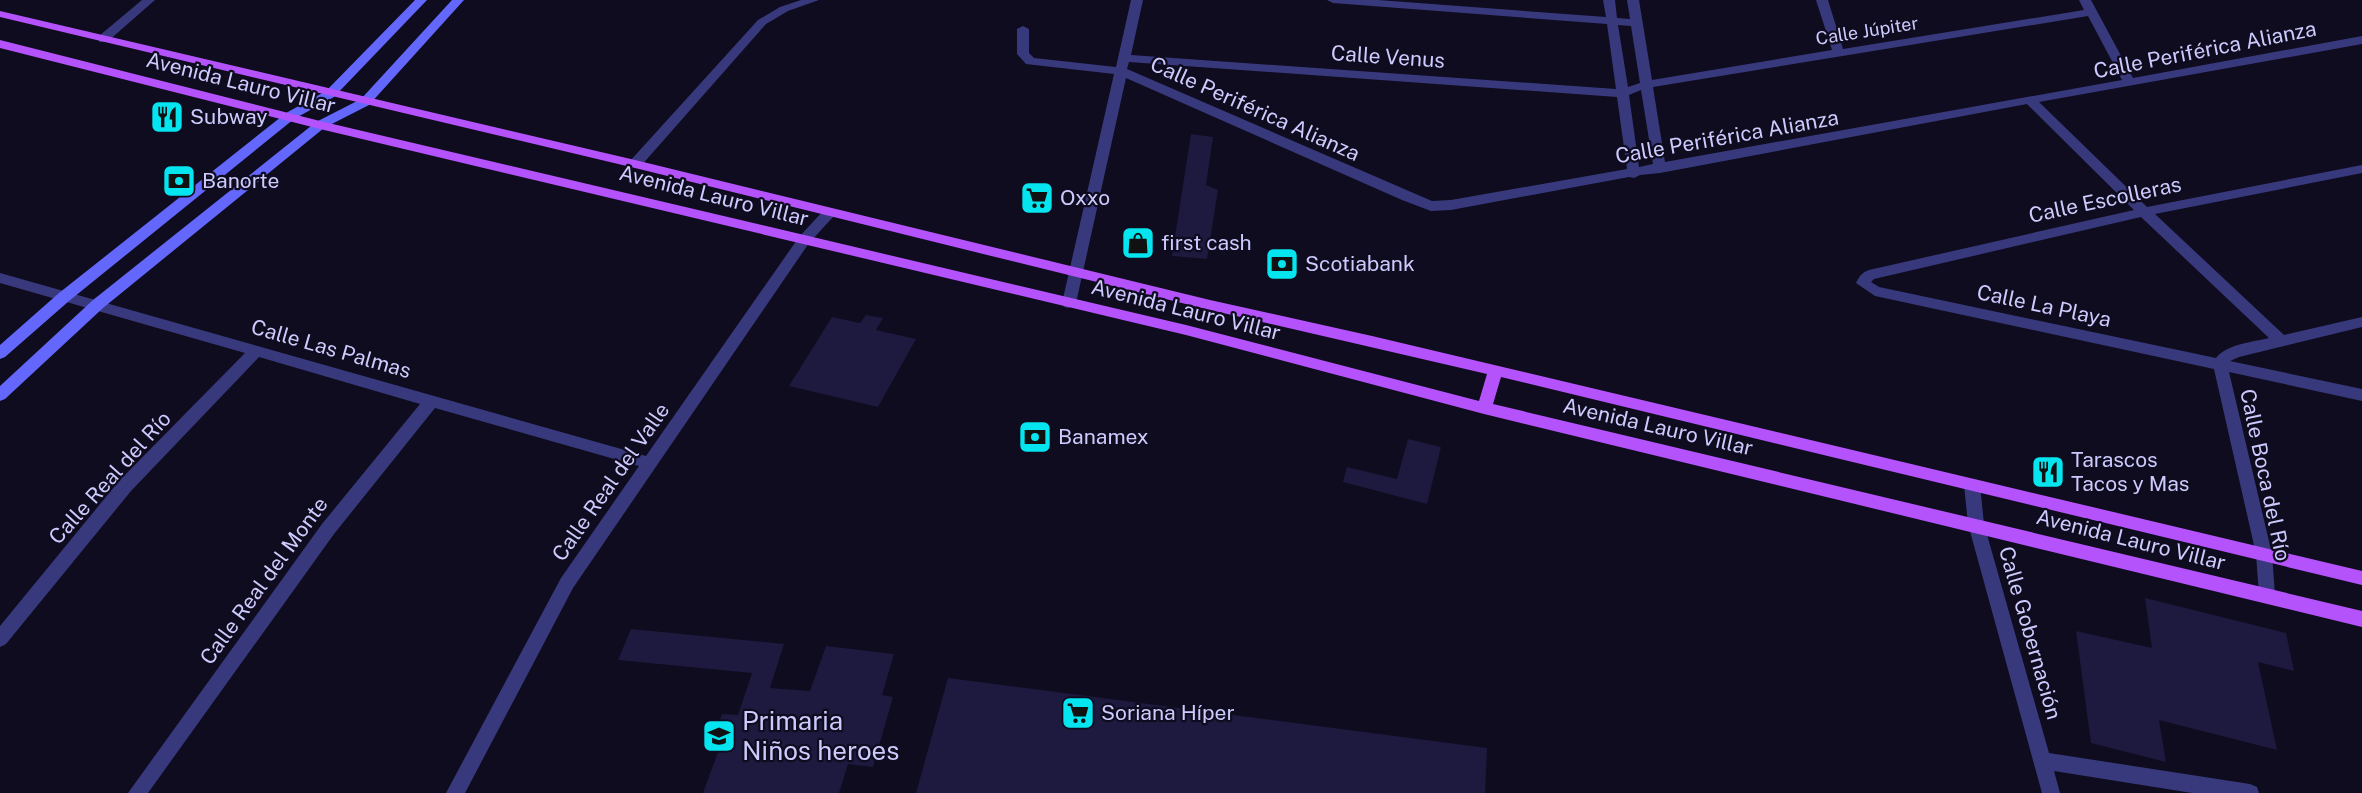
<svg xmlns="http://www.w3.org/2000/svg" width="2362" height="793" font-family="'Public Sans',sans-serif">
	<rect width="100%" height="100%" fill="#0e0c1e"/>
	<!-- building -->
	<path fill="#1e193e" d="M1191,134L1213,137L1206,185L1218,190L1207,259L1172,256Z
		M866,315L883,318L876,330L916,339L878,407L789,386L832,317L860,323Z
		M1408,439L1441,447L1427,504L1343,482L1347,467L1397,479Z
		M2145,598L2286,633L2294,671L2258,662L2277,750L2159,720L2166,762L2091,743L2076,631L2152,648Z
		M631,629L784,644L770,688L810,691L826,646L894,654L882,695L893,697L873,767L848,764L839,793H703L718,752L709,751L722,714L738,715L752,673L618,660Z
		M948,678L1487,748L1485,793H916Z"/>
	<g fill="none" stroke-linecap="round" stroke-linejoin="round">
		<!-- street -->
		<path fill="#38397c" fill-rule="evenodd" d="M142,0H155L107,42H99V36Z
			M801,0H819L788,11L766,24L640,167H630L629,164L630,161L758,20L780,7Z
			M1131,0H1143L1131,55L1616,89L1607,24L1333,3L1327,0H1378L1606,17L1603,0H1615L1617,18L1630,19L1627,0H1639L1652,80L1832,50L1816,0H1828L1843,49L2084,10L2079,0H2091L2133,78L2362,36V44L2039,102L2147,207L2362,165V173L2155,214L2284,335L2362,317V327L2239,357L2230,361L2362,389V401L2229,372L2272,554L2275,595L2273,600L2267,602L2261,600L2259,595L2256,554L2214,369L1875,296L1856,283C1859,277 1862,272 1869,270L2134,210L2027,104L1660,173L1640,175L1634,178L1629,177L1451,210L1431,211L1402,200L1126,78L1076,303L1069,308L1064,307L1062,303L1114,74L1026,64L1017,54V29L1023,26L1029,29V53L1034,58L1116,67ZM2088,16L2122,80L1665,162L1653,87ZM1618,25L1631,26L1640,83L1628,87ZM1129,62L1617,97L1627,169L1451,200L1432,201L1127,69ZM1641,90L1653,164L1639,167L1629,95ZM2141,217L2269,338C2253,342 2227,344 2216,358L1879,287L1871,282L1874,279Z
			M829,208L836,213L834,216L809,243L573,588L465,793H446L561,578L639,466L435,408L334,534L148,793H128L322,524L420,404L259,357L131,491L6,644L0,647V626L119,481L245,353L0,283V273L646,456L799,237L824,210Z
			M1972,479L1978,480L1980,485L1984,524L2049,753L2250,784L2257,787L2259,793H2192L2054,771L2060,793H2042L1968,524L1964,485L1966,480Z"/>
		<!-- secondary -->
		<path fill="#6367fc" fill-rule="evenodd" d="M415,0H427L334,97L294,119L69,301L5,357L0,359V345L59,293L286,113L326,91Z
			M452,0H464L369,105L324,128L103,308L5,399L0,401V386L93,300L316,122L361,99Z"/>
		<!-- primary -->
		<path fill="#b453fc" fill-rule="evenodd" d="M0,11L635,160L1210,300L1372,336L2362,571V585L1501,377L1493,404L2362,611V627L1484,414L1186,335L320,129L0,48V40L320,121L1186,325L1479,401L1487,374L1210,310L635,168L0,17Z"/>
	</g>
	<!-- icons -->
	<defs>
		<g id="restaurant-square" transform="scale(1.725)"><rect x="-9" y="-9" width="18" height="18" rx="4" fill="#04e5f0" stroke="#0e0c1e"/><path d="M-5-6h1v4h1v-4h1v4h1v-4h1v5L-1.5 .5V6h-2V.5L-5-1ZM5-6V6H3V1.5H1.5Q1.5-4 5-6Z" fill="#111"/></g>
		<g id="bank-square" transform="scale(1.725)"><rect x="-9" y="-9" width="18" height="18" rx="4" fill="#04e5f0" stroke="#0e0c1e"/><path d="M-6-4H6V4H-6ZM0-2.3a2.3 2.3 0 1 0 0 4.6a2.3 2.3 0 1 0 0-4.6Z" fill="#111"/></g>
		<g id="supermarket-square" transform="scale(1.725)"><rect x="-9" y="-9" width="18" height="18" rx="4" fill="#04e5f0" stroke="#0e0c1e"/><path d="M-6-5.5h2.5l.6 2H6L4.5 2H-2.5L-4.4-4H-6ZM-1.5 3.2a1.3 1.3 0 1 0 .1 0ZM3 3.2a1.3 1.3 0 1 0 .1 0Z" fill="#111"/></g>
		<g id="shop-square" transform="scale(1.725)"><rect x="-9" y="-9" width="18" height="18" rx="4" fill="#04e5f0" stroke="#0e0c1e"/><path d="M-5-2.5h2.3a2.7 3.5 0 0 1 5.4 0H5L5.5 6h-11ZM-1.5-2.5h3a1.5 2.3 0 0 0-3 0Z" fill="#111"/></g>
		<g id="school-square" transform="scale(1.725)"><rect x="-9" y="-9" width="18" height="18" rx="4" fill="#04e5f0" stroke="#0e0c1e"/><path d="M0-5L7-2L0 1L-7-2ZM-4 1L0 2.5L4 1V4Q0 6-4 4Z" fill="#111"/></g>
	</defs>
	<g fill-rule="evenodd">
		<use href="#restaurant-square" x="167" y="117"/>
		<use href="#bank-square" x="179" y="181"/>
		<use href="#supermarket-square" x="1037" y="198"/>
		<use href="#shop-square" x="1138" y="243"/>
		<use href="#bank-square" x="1282" y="264"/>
		<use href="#bank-square" x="1035" y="437"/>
		<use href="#restaurant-square" x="2048" y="472"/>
		<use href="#supermarket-square" x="1078" y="713"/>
		<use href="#school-square" x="719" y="736"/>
	</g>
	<g text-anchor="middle" stroke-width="4.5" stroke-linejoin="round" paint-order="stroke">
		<!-- far-street labels -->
		<g font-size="18" fill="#cdcafe" stroke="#0e0c1e">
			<text transform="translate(1867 31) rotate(-9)" y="6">Calle Júpiter</text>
		</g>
		<!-- street labels -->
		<g font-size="21" fill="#cdcafe" stroke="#0e0c1e">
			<text transform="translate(2205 50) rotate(-11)" y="7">Calle Periférica Alianza</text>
			<text transform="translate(1388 57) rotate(4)" y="7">Calle Venus</text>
			<text transform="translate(241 83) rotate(14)" y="7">Avenida Lauro Villar</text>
			<text transform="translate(1255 109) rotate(24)" y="7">Calle Periférica Alianza</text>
			<text transform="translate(1727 137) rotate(-10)" y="7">Calle Periférica Alianza</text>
			<text transform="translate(714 196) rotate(14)" y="7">Avenida Lauro Villar</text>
			<text transform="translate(2105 200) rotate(-12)" y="7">Calle Escolleras</text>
			<text transform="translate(2044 306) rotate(12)" y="7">Calle La Playa</text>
			<text transform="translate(1186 310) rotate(14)" y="7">Avenida Lauro Villar</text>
			<text transform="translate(331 349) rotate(16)" y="7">Calle Las Palmas</text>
			<text transform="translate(1658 427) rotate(13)" y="7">Avenida Lauro Villar</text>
			<text transform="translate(2265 475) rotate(78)" y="7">Calle Boca del Río</text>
			<text transform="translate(110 478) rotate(-48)" y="7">Calle Real del Río</text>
			<text transform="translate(611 482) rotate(-55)" y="7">Calle Real del Valle</text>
			<text transform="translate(2131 540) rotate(14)" y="7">Avenida Lauro Villar</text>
			<text transform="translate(264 581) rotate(-54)" y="7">Calle Real del Monte</text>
			<text transform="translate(2030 633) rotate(74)" y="7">Calle Gobernación</text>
		</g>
		<!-- poi labels -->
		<g font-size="21" fill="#cdcafe" stroke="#0e0c1e" text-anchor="start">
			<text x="190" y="124">Subway</text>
			<text x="202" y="188">Banorte</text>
			<text x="1060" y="205">Oxxo</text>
			<text x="1161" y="250">first cash</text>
			<text x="1305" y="271">Scotiabank</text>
			<text x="1058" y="444">Banamex</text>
			<text x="2071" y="467">Tarascos<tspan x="2071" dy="24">Tacos y Mas</tspan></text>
			<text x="1101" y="720">Soriana Híper</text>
		</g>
		<!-- near-poi labels -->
		<g font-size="26" fill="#cdcafe" stroke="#0e0c1e" text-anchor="start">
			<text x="742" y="730">Primaria<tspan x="742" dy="30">Niños heroes</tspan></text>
		</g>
	</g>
</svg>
